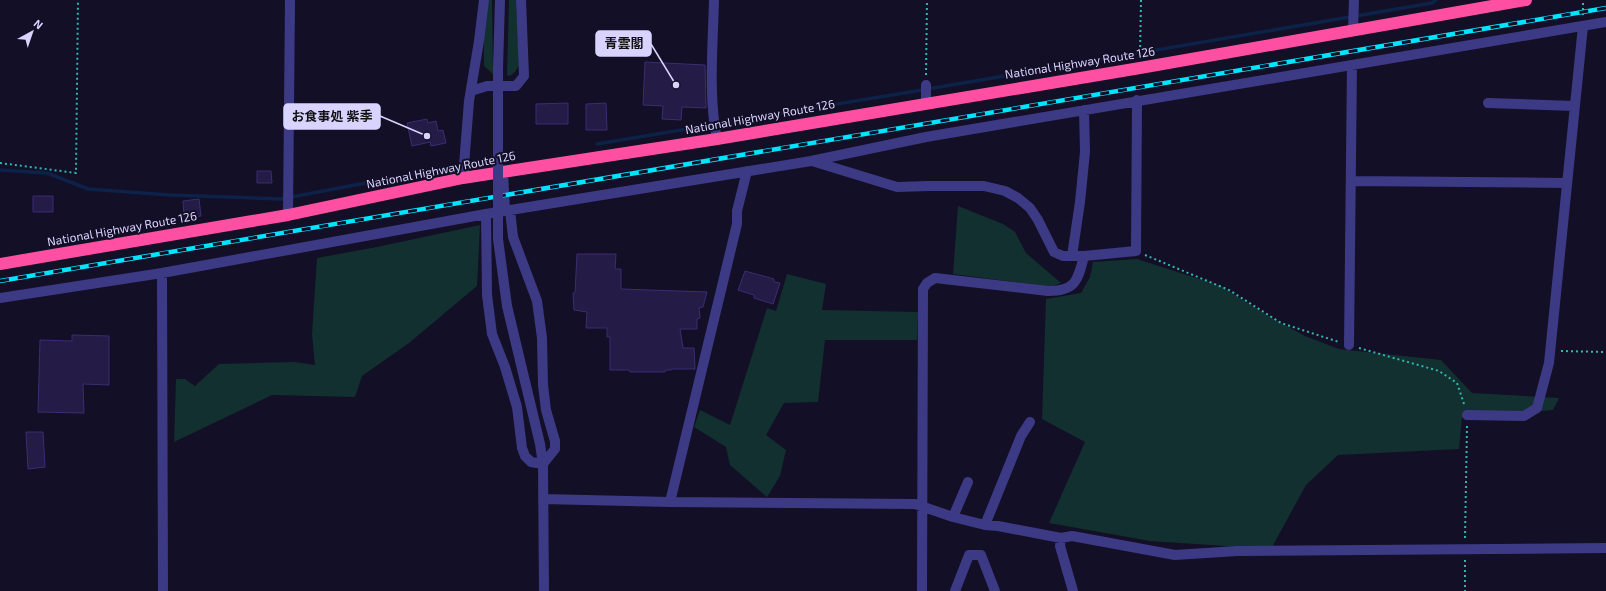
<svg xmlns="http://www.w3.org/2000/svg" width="1606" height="591" font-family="'Exo 2','Noto Sans JP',sans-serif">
	<rect width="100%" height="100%" fill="#130f26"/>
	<!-- green -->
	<path fill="#12302f" d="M488,0H492L493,74L484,66V30Z
		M509,0H516L519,65L515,72L510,76L507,75Z
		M958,206L1003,224L1015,232L1026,253L1061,283L1051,287L953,274Z
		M480,225L477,286L409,343L362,376L355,397L272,395L174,442L176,379H185L195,386L219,364L295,362L315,365L312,334L317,258L377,247Z
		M1137,259L1221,286L1267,315L1305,336L1339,349L1441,360L1472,393L1559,398L1553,410L1462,418L1459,449L1338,455L1306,485L1271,549L1150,541L1049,523L1085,442L1042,419L1046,299L1081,293L1090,277L1093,262Z
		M787,274L826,284L822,310L918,312L917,340H825L818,402L784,403L766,435L786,450L780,476L767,497L730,465L726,447L694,427L700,410L730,425L767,308L776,311Z"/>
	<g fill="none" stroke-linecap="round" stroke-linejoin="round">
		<!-- stream -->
		<path stroke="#0c2248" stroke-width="3.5" d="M597,144L922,90L1432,3L1436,0
			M0,170L47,173L88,189L170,195L281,199L429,171"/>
	</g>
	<!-- building -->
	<path fill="#241b47" stroke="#3b2d73" d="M645,62L705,65L706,108L682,107L681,120L662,119L663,106L643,105Z
		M568,103V124H536V104Z
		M606,103L607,130H586V104Z
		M427,119L428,123L436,121L438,131L443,130L446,143L431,146L430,142L412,146L407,123Z
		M257,171H271L272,183H257Z
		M33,196H53V212H33Z
		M199,199L201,216L184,218L183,201Z
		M577,254H616L615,269H621V289L707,292L703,307L699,308L700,318L697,319V329H680L683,348H694L695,369H672L671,370H666L665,372H630L629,370H610V337H607V328H586L587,312L574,310L573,293H575Z
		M745,271L774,279V282L780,283L773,304L754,298V295L738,290Z
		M72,335L109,336V385L83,384L84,413L38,412L40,340L72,341Z
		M26,432H43L45,467L28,469Z"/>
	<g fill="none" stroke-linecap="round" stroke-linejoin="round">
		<!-- path -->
		<path stroke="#2fb8b0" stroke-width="2" stroke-dasharray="2 3" stroke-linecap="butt" d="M1583,15V0
			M1140,57L1141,0
			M926,75L927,0
			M0,163L76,173L78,0
			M1145,255L1229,290L1281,323L1339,342
			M1359,348L1439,371L1457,383L1464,404
			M1561,351L1606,352
			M1465,538L1467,426
			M1465,560V591"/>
		<!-- minor -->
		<path stroke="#3d3a85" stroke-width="10" d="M714,0C713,44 708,96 717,139
			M1353,30L1354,0
			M498,69L500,0
			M926,85V103
			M471,91L487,86H516L524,76L521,0
			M1488,103L1574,106
			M812,161L897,187L929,186H984L1005,191L1018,198L1030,208L1038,220L1054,252L1063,256H1084L1136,251L1137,100
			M503,172L505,210
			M463,178L469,101L479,41L484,0
			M1351,181L1567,183
			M486,214L487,295L492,334L505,367L517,407L522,448L525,456L531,462L543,464L555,449V441L546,410L543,385L542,338L537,301L513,237L510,210
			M288,215L290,0
			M1072,256L1080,202L1085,152L1084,110
			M162,273L163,591
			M0,298L162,273L486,214L811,161L926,137L1606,22
			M507,306L540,444L543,464L544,591
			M1349,345L1352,65
			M1467,415L1524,416L1537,408L1549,363L1583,26
			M543,499L670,502L915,504L953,517L985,525L998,526L1061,538L1072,536L1175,555L1237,551L1606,548
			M670,502L737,224V211L747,171
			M953,517L968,482
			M985,525L1021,436L1030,422
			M1061,538L1060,546L1073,591
			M922,591L923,289L927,283L935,278L1048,291C1076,291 1078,280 1084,256
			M955,591L969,555H981L995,591"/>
		<!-- highway -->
		<path stroke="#ff4fa3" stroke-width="12" d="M0,264L288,215L463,178L717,139L1140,68L1526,0"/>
		<!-- rail casing -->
		<g stroke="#00e5ff" stroke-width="4.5">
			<path id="rail" d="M0,281L1606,8"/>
		</g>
		<!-- rail -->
		<use href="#rail" stroke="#130f26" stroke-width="3" stroke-dasharray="9" stroke-linecap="butt"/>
		<!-- minor-bridge -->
		<path stroke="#3d3a85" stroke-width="10" d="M498,69V239L507,306"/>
	</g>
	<g text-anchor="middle" stroke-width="4" stroke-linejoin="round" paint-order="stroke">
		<!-- street labels -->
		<g font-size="12" fill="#d9d4ff" stroke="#130f26">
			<text transform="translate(1080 63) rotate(-9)" y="4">National Highway Route 126</text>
			<text transform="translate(760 117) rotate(-10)" y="4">National Highway Route 126</text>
			<text transform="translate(441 170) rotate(-11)" y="4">National Highway Route 126</text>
			<text transform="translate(122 229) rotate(-10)" y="4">National Highway Route 126</text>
		</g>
	</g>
	<!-- callouts -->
	<path fill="none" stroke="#d9d4ff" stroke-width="1.5" d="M676 85L651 44M427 136L380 116"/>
	<g fill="#d9d4ff" stroke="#130f26" stroke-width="1.5">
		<circle cx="676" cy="85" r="4"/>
		<circle cx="427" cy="136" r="4"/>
	</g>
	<g fill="#d9d4ff" stroke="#d9d4ff" stroke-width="1.5">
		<rect x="596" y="31" width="55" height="25" rx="4"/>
		<rect x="284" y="104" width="96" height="25" rx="4"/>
	</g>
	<g font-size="13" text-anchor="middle" font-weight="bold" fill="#111">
		<text x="624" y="48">青雲閣</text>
		<text x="332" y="121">お食事処 紫季</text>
	</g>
	<!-- north arrow -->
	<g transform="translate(32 32) rotate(40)" stroke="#130f26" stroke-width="3" paint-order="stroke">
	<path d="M0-3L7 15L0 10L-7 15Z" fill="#d9d4ff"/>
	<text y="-6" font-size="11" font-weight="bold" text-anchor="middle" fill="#d9d4ff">N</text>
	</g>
</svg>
